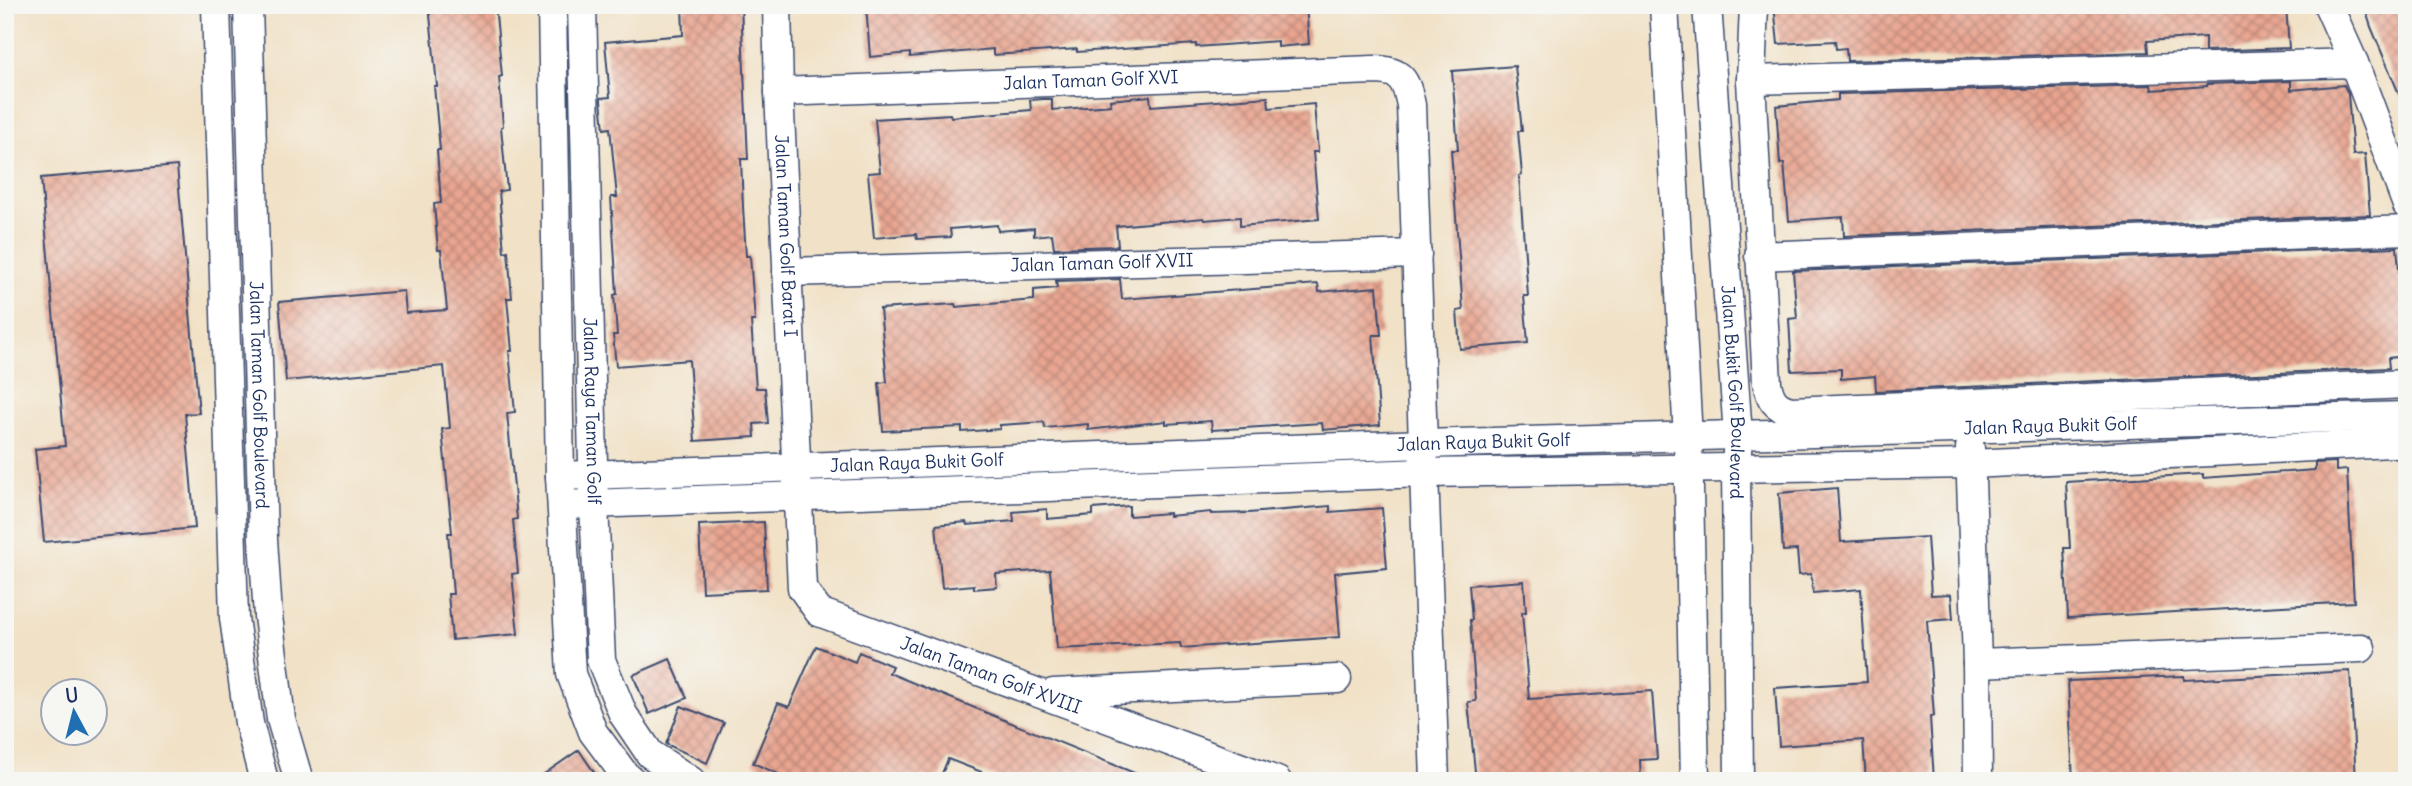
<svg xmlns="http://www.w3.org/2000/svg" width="2412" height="786" font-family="Delius,sans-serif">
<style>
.building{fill:url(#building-cross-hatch)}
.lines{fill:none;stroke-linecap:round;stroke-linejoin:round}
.minor-casing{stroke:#3b4a6e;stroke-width:31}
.minor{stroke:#fff;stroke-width:28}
.labels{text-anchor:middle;stroke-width:6;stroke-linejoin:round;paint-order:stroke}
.street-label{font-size:18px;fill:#1b2f5e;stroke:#f6f6f2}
</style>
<defs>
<pattern id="building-cross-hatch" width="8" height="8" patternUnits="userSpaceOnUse" patternTransform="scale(1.75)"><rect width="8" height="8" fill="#e9a590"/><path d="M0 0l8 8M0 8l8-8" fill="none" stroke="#bc8779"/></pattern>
</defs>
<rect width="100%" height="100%" fill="#f6f6f2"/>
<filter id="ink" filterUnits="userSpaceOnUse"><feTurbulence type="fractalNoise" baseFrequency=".0143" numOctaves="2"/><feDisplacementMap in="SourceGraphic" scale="14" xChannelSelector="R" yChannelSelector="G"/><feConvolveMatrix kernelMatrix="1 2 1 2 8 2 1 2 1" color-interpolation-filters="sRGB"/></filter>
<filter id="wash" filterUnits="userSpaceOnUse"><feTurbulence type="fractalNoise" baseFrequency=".00686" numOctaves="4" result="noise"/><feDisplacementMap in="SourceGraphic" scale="28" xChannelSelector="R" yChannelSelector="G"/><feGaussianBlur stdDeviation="1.57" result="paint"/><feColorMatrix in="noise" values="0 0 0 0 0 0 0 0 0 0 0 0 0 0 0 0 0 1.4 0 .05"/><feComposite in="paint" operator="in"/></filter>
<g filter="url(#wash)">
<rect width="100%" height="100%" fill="#f1e1c6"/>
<g id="blocks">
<g class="building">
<path d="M 429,5 L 495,5 L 502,76 L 499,77 L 503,126 L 501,127 L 507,190 L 499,191 L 504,252 L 508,251 L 512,298 L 507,298 L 512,351 L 509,351 L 515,412 L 507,413 L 517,519 L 513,520 L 518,573 L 512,574 L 518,634 L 452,640 L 448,594 L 453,594 L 448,533 L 452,533 L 442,429 L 450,428 L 444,366 L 286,381 L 279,302 L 404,291 L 406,313 L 447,310 L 441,250 L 438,250 L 434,204 L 441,203 L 437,150 L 440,150 L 434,86 L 437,86 Z"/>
<path d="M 682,5 L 741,5 L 748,159 L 741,159 L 743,207 L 746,256 L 750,256 L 755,321 L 751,321 L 756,388 L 765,388 L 768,423 L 754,424 L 755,437 L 695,441 L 689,360 L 616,366 L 613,335 L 617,335 L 614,295 L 617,294 L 611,197 L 617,197 L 610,128 L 604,129 L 601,101 L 601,98 L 610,97 L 605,42 L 683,35 Z"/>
<path d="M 866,5 L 903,5 L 904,9 L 947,5 L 1306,5 L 1309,44 L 1278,47 L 1278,41 L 1196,47 L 1196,44 L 1077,52 L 1077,49 L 993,55 L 993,49 L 910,57 L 910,53 L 870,57 Z"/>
<path d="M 1774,5 L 2286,5 L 2289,48 L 2205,51 L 2205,37 L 2147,41 L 2148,52 L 1847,61 L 1846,48 L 1836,49 L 1835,41 L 1778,44 Z"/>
<path d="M 2364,5 L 2407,5 L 2407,113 L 2371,27 Z"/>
<path d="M 1515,66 L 1522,131 L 1518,131 L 1522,175 L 1519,176 L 1528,296 L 1524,296 L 1528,343 L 1460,349 L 1457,311 L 1463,310 L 1451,150 L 1458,150 L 1452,71 Z"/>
<path d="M 2291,81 L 2291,90 L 2344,85 L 2348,94 L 2353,155 L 2365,154 L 2370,215 L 1844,236 L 1843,217 L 1789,221 L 1784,163 L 1780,164 L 1776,106 L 1838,100 L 1838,94 L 2151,85 L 2152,90 L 2207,86 L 2207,84 Z"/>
<path d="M 1150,96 L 1151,106 L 1268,97 L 1269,108 L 1314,104 L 1318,152 L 1313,152 L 1319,219 L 1240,226 L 1240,217 L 1205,220 L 1204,218 L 1116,226 L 1118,246 L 1054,248 L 1052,234 L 1034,236 L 1034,228 L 998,231 L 997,225 L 950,229 L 951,237 L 917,239 L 916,234 L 874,238 L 868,173 L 880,172 L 875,119 L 950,114 L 951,117 L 1031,110 L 1030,100 L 1044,99 L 1052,99 L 1052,110 L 1111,105 L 1110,100 Z"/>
<path d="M 177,166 L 199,413 L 185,414 L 195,528 L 44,542 L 35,449 L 65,446 L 41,178 Z"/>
<path d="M 2397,247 L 2400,279 L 2407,279 L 2407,356 L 2388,358 L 2389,368 L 1876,391 L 1875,376 L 1841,379 L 1841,369 L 1792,371 L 1789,319 L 1797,318 L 1793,271 Z"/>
<path d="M 1120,279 L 1122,299 L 1318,284 L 1319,292 L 1377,287 L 1381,335 L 1373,335 L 1380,425 L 1323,430 L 1322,423 L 1212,430 L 1211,421 L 1166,424 L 1166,421 L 1088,430 L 1088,424 L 1045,428 L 1044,422 L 1000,425 L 1000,429 L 962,432 L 962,427 L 883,431 L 879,383 L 887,382 L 880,309 L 955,304 L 956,307 L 1034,300 L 1034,290 L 1057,288 L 1056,281 Z"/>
<path d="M 2336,462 L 2336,471 L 2347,470 L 2354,602 L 2068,618 L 2064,548 L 2070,548 L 2066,482 L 2203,474 L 2203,478 L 2315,470 L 2315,463 Z"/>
<path d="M 1837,488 L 1841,542 L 1927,537 L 1931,595 L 1951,594 L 1953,619 L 1927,621 L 1934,716 L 1930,717 L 1934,781 L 1866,781 L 1863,740 L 1779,746 L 1775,688 L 1867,682 L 1861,589 L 1813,593 L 1811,574 L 1799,575 L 1797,550 L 1783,551 L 1779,493 Z"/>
<path d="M 1129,506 L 1129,516 L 1169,513 L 1169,516 L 1211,512 L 1211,514 L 1249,513 L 1330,506 L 1330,512 L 1382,508 L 1387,568 L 1335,573 L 1340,637 L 1181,648 L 1180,643 L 1057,649 L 1050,570 L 996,574 L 997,587 L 974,589 L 974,585 L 942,588 L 936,525 L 966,522 L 967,525 L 1014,521 L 1013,512 L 1047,509 L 1047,519 L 1093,515 L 1093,509 Z"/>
<path d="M 764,522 L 767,589 L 702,592 L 699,525 Z"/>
<path d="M 1524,581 L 1526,612 L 1522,612 L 1529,699 L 1652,691 L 1657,759 L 1640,760 L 1641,781 L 1476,781 L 1468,702 L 1476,701 L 1470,620 L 1472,620 L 1469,585 Z"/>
<path d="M 816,646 L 855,662 L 859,652 L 892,666 L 889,673 L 1154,781 L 1005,781 L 948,759 L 939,781 L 794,781 L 753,763 L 778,703 L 789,707 Z"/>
<path d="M 670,659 L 687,698 L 649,714 L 633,675 Z"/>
<path d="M 2350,671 L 2356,781 L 2073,781 L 2068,681 L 2184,676 L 2184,680 Z"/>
<path d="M 681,706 L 724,723 L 707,763 L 666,744 Z"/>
<path d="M 579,750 L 600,781 L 534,781 Z"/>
</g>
</g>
</g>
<g filter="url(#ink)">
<use href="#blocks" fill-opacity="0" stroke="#3b4a6e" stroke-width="2"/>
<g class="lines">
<g class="minor-casing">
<g id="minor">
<path d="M 216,5 L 234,618 L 249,723 L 264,781"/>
<path id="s1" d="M 248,5 L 263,539 L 268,616 L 281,719 L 299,781"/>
<path d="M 552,5 L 560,476 L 571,674 L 593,732 L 625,775 L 632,781"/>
<path id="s2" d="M 582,5 L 594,504 L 601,660 L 623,714 L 650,754 L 691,781"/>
<path id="s3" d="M 777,5 L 779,92 L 802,588 L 819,612 L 1277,781"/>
<path d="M 1664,5 L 1688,438 L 1695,781"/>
<path id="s4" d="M 1707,5 L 1738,435 L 1736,468 L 1739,781"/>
<path d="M 1754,5 L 1751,80 L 1767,383 C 1770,399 1775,407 1791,411 L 2407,384"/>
<path d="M 2328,5 L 2354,63 L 2407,205"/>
<path d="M 1751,80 L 2354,63"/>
<path id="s5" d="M 779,92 L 1374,70 C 1401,70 1406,80 1411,105 L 1435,781"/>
<path d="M 1759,256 L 2407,230"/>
<path id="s6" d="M 787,272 L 1417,254"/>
<path d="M 1970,448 L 1977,663 L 1978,781"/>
<path id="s7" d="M 560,476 L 1423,444 L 2407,416"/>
<path d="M 562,505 L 1425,473 L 1971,464 L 2392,443 L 2407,446"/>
<path d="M 1977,663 L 2361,648"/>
<path d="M 1053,693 L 1337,679"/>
</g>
</g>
<use href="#minor" class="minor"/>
</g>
</g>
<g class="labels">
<g class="street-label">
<text dy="6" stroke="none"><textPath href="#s5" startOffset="312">Jalan Taman Golf XVI</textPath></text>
<text dy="6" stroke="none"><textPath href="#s3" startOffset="231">Jalan Taman Golf Barat I</textPath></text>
<text dy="6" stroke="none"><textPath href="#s6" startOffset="315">Jalan Taman Golf XVII</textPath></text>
<text dy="6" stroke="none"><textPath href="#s4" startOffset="388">Jalan Bukit Golf Boulevard</textPath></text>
<text dy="6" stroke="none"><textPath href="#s1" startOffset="390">Jalan Taman Golf Boulevard</textPath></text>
<text dy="6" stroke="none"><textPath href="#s2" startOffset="406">Jalan Raya Taman Golf</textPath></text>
<text dy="6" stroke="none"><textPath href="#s7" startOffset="1491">Jalan Raya Bukit Golf</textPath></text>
<text dy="6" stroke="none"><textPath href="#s7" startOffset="924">Jalan Raya Bukit Golf</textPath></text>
<text dy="6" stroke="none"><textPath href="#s7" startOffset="357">Jalan Raya Bukit Golf</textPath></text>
<text dy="6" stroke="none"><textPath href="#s3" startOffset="796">Jalan Taman Golf XVIII</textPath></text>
</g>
</g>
<rect width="2412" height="786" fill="none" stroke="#f6f6f2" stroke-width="28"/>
<g transform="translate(74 712) rotate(353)"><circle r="33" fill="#f6f6f2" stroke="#9ea6b7" stroke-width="2"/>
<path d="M0-5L12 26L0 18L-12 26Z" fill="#1f6fb2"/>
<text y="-10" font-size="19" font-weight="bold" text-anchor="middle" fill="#1b2f5e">U</text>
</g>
</svg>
